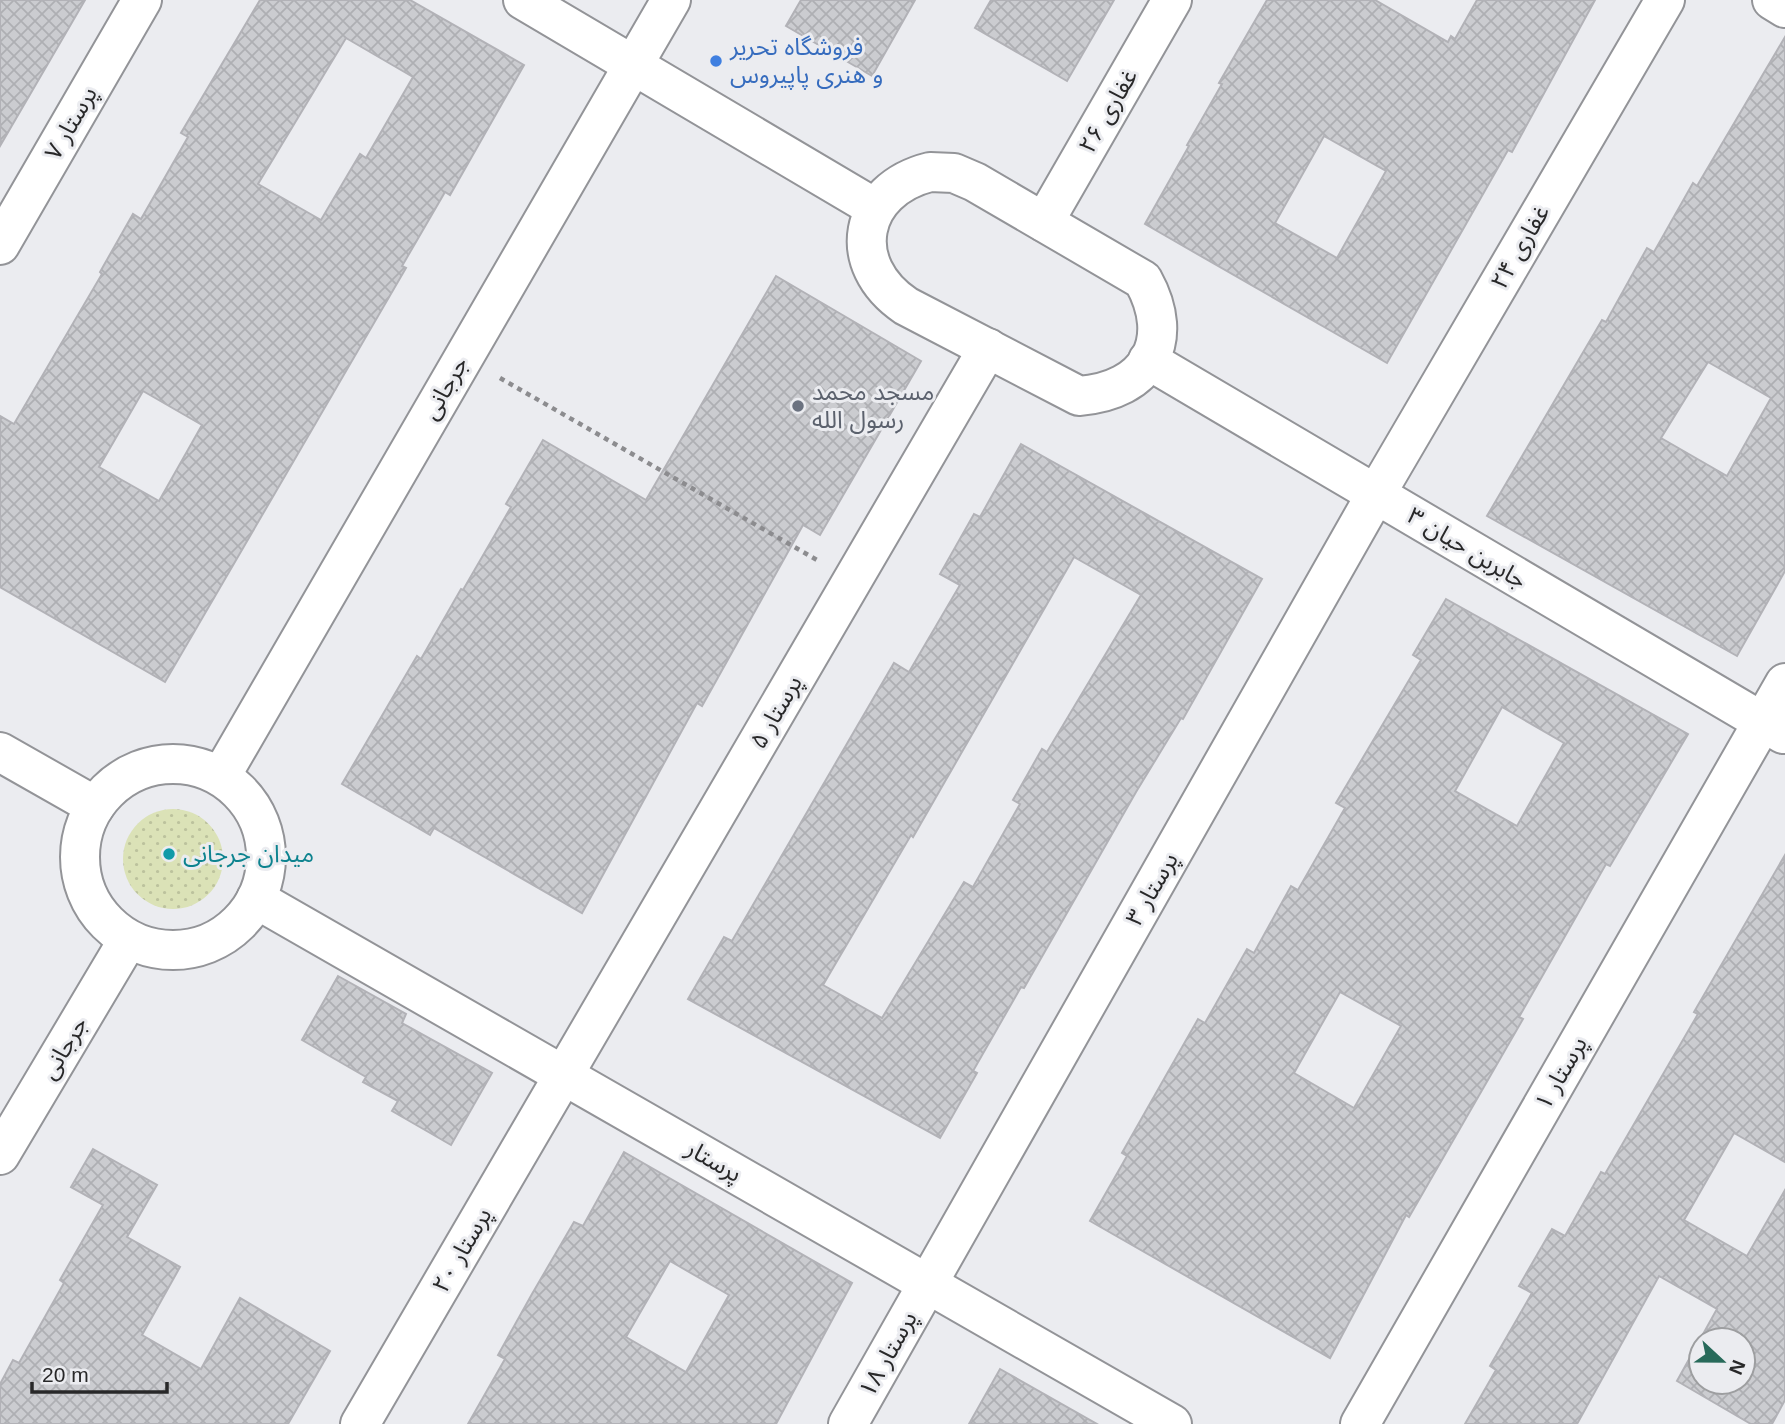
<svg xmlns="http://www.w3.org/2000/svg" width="1785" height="1424" font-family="Arial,'Noto Sans Arabic',sans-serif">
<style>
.green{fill:url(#green-dots)}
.building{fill:url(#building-cross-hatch);stroke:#b2b2b7;stroke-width:2;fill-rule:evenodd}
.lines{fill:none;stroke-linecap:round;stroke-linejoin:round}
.street-casing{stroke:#939498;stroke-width:42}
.secondary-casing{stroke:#939498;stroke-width:42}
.path{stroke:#8c8c8f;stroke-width:4.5;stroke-dasharray:5 5;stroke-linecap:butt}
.street{stroke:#fff;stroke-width:38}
.secondary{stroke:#fff;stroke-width:38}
.shop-dot{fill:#3f7fe0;stroke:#ebecf0;stroke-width:2.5}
.worship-dot{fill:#6b7280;stroke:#ebecf0;stroke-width:2.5}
.culture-dot{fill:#0f9aa8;stroke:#ebecf0;stroke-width:2.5}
.labels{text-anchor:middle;stroke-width:6;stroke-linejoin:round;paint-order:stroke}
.shop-label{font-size:24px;fill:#366cbe;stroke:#ebecf0;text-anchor:start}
.street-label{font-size:24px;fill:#282829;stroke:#ebecf0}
.worship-label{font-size:24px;fill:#5b616d;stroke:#ebecf0;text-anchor:start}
.culture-label{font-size:24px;fill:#0d838f;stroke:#ebecf0;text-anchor:start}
</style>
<defs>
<pattern id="green-dots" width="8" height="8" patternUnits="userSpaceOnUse" patternTransform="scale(1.75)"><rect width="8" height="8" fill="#dbe2b7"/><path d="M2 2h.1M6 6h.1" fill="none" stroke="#bcc29d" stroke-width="1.8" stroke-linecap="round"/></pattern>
<pattern id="building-cross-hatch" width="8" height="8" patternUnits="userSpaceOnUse" patternTransform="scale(1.75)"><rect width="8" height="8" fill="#cbccd0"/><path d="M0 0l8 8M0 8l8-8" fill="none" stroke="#aeafb3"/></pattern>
</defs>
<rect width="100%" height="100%" fill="#ebecf0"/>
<circle class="green" cx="173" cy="859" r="50"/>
<g class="building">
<path d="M 0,0 L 85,0 L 0,146 Z"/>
<path d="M 260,0 L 410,0 L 524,65 L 450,195 L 445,192 L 402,266 L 406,268 L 165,682 L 0,587 L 0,416 L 14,424 L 102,274 L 100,272 L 133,214 L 141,219 L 188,137 L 181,133 ZM 346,38 L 413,77 L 366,158 L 360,154 L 321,220 L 258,184 ZM 143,391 L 202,425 L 159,501 L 99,467 Z"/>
<path d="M 801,0 L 915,0 L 872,76 L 786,26 Z"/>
<path d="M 991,0 L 1114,0 L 1067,81 L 975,28 Z"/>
<path d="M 1267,0 L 1375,0 L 1448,42 L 1451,36 L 1455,39 L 1477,0 L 1595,0 L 1512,152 L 1508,150 L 1387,363 L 1145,224 L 1189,146 L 1187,145 L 1222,84 L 1219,83 ZM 1324,136 L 1386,171 L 1337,258 L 1275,223 Z"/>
<path d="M 1785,37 L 1785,571 L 1737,656 L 1487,516 L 1602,320 L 1606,322 L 1647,248 L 1654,252 L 1693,183 L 1697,186 ZM 1708,362 L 1771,398 L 1727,476 L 1661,438 Z"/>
<path d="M 776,276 L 921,361 L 820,535 L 803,525 L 702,706 L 697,703 L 582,913 L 434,828 L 430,835 L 342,784 L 417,656 L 421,659 L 461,589 L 463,590 L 511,507 L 506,504 L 543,440 L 646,500 Z"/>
<path d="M 1021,444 L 1262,579 L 1183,719 L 1181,718 L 1136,792 L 1024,988 L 1021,987 L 973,1071 L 977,1073 L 940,1138 L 688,999 L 724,937 L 732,941 L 894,663 L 909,672 L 960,585 L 940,574 L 974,514 L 980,517 ZM 1074,557 L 1141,595 L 1047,752 L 1042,749 L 1013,800 L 1020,804 L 973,887 L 964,882 L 882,1018 L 823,985 L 911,835 L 913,837 Z"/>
<path d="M 1446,599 L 1688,734 L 1610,866 L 1606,864 L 1519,1017 L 1523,1019 L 1409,1217 L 1406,1215 L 1330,1358 L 1090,1221 L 1127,1156 L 1122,1153 L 1198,1019 L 1205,1023 L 1247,949 L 1254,953 L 1291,886 L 1298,890 L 1345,808 L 1336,803 L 1421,660 L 1413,655 ZM 1502,707 L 1564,743 L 1517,826 L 1455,791 ZM 1340,992 L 1401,1026 L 1354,1108 L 1294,1073 Z"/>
<path d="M 1785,855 L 1785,1162 L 1734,1133 L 1684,1220 L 1747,1256 L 1785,1190 L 1785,1400 L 1772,1424 L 1751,1424 L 1677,1381 L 1717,1309 L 1659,1276 L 1577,1424 L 1465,1424 L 1496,1370 L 1490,1366 L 1532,1293 L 1519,1286 L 1552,1229 L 1565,1236 L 1601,1172 L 1605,1174 L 1698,1014 L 1694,1012 ZM 1701,1340 L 1743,1340 L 1743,1382 L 1701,1382 Z"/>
<path d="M 338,976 L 406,1014 L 402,1023 L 492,1073 L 451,1145 L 392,1111 L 398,1101 L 363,1082 L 366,1077 L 302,1040 Z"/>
<path d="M 93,1149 L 157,1185 L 127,1237 L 180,1267 L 142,1335 L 201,1369 L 240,1298 L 330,1351 L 288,1424 L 0,1424 L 0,1384 L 13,1360 L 19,1363 L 64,1283 L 60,1280 L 103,1205 L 71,1187 Z"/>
<path d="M 624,1152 L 852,1283 L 776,1424 L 468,1424 L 505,1359 L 498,1355 L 532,1294 L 574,1222 L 583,1226 ZM 670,1261 L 729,1295 L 686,1372 L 626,1337 Z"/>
<path d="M 1000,1369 L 1097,1424 L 969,1424 Z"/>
</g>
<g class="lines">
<g class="street-casing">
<g id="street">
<path d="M 523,0 L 875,208"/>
<path d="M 1772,0 L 1785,8"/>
<path d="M 930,172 L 954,173 L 975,182 L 1143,280 C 1177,341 1148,391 1079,396 L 906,306 C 844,264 858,190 930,172 Z"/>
<path d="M 1044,222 L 1172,0"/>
<path d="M 0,245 L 142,0"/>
<path d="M 1148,360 L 1783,734"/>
<path d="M 360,1424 L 988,348"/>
<path d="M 848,1424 L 1376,494 L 1665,0"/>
<path d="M 1360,1424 L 1785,683"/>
</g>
</g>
<g class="secondary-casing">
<g id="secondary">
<path d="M 0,752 L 95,806"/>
<circle cx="173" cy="857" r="93"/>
<path d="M 221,776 L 671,0"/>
<path d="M 256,899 L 1172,1424"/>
<path d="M 0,1155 L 128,940"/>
</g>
</g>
<path class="path" d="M 500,378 L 817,560"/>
<use href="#street" class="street"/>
<use href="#secondary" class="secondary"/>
</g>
<circle class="shop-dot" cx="716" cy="61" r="7"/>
<circle class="worship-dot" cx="798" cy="406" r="7"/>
<circle class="culture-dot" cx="169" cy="854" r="7"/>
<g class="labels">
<g class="shop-label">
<text x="730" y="55">فروشگاه تحریر<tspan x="730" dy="28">و هنری پاپیروس</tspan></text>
</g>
<g class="street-label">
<text transform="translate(1108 111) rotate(-60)" y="8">غفاری ۲۶</text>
<text transform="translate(71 123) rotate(-60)" y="8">پرستار ۷</text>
<text transform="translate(1520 247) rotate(-60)" y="8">غفاری ۲۴</text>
<text transform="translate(445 388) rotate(-60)" y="8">جرجانی</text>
<text transform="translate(1467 548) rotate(31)" y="8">جابربن حیان ۳</text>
<text transform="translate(776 712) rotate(-60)" y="8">پرستار ۵</text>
<text transform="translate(1152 889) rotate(-60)" y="8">پرستار ۳</text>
<text transform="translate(64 1048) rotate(-59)" y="8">جرجانی</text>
<text transform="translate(1561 1073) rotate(-60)" y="8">پرستار ۱</text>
<text transform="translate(714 1161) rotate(30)" y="8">پرستار</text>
<text transform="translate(462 1250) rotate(-60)" y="8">پرستار ۲۰</text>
<text transform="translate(888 1354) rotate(-61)" y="8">پرستار ۱۸</text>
</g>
<g class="worship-label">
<text x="812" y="400">مسجد محمد<tspan x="812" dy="28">رسول الله</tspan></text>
</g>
<g class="culture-label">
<text x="183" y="862">میدان جرجانی</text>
</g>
</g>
<g transform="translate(1722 1361) rotate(112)"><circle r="33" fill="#ebecf0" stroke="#9d9ea0" stroke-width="2"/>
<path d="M0-5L12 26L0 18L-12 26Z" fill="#286a5a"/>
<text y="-10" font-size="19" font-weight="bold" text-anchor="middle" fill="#282829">N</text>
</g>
<path d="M32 1382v10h135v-10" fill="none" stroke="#282829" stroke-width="3.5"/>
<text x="42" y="1382" font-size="21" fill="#282829" stroke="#ebecf0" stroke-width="5" paint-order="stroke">20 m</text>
</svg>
